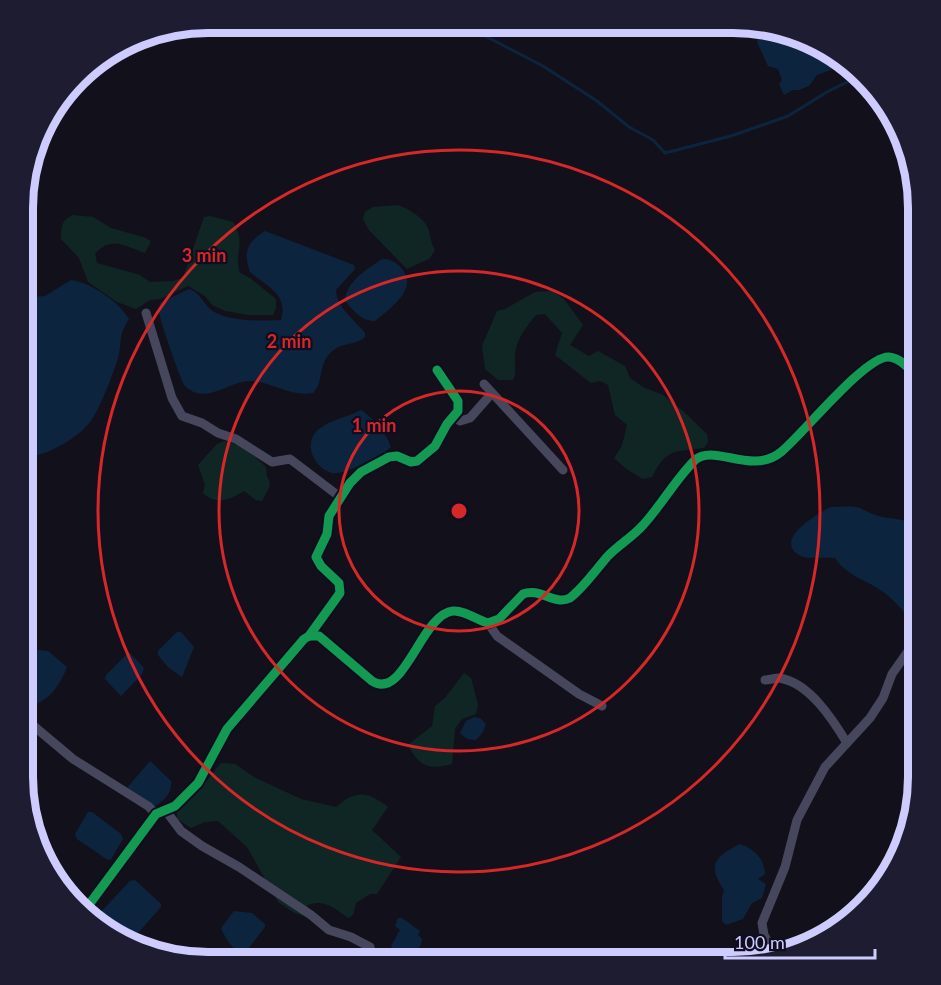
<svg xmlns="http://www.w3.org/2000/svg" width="941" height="985" font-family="Lato,sans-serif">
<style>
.green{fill:#102625}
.water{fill:#0d243f}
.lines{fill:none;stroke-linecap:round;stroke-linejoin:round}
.stream{stroke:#0d243f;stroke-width:3}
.street{stroke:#46475c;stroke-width:9}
.cycleway-casing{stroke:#0f0d1f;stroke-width:13}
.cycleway{stroke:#139951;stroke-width:9}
.ring{fill:none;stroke:#d62828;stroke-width:3}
.rim{fill:none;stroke:#ceccfe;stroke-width:8}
.centre{fill:#d62828;stroke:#0f0d1f;stroke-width:3}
.ring-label{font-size:18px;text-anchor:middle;font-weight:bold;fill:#d62828;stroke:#0f0d1f;stroke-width:4.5;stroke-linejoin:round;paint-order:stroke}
</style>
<rect width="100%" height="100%" fill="#12111b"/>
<g class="green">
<path d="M 398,205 C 407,208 423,218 427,226 C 431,234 429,240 435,250 L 429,259 L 407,269 L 368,229 L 363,218 L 365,212 L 373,207 Z"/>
<path d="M 73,215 L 93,217 L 111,228 L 143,237 L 151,241 L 145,253 C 125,246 111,235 95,254 L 97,263 L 140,275 L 150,282 L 173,281 L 183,278 L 204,217 L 210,216 L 233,222 C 247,245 233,251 240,273 L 250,278 L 276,299 L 276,308 L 273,315 L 248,315 L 225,311 L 212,305 L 205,296 L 188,286 L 160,299 L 150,300 L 136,309 L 117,302 L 88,282 L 79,258 L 61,239 C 61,228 61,220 73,215 Z"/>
<path d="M 553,291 L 564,299 L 583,325 L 570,345 L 589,356 L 598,351 L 625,366 L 630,378 L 643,387 L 663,395 L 683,411 L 707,434 L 708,442 L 704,448 C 673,452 667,448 652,477 L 643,479 L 625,468 L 614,458 L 622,446 L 627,425 L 615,415 L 608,385 L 600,381 L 591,383 L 555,355 L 562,333 L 545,314 L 536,315 C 526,327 515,341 515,357 C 514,366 517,371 513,380 L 498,380 L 485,369 L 482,346 L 497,311 L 505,309 L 535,292 Z"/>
<path d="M 224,441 C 242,444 253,455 266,467 L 267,477 L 270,482 L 269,488 L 262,501 L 256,500 L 244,491 C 231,499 216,506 203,493 L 205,485 L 198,465 L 217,444 Z"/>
<path d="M 464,673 L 471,678 L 478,705 L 476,714 L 462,719 L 455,729 L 452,764 C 428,770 420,767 408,745 L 432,726 L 435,706 L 445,698 Z"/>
<path d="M 221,763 L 235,764 L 254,777 L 301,799 L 336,807 C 356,790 367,791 388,807 L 372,830 L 401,857 L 377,894 L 370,894 L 356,903 L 353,915 L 348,918 C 334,908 325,899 308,905 L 303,916 L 293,912 L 278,902 L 247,847 L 218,821 L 205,822 L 191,828 L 177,819 L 177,808 L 200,789 Z"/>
<path d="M 47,860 L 53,861 L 76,898 L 76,901 L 54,880 Z"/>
</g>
<g class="water">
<path d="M 763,28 L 767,28 L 821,46 L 817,49 L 834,55 L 831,70 L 817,75 L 809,86 L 799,90 L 793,90 L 784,95 L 779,84 L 782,80 L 778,69 L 768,66 L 757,42 L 759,32 Z"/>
<path d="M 265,231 L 354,265 L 355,269 L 336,290 C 336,307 355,320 365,333 L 365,337 C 355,347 339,340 327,357 C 319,368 323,383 313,393 C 290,397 273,382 251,381 C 234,381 218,394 202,394 C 196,394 189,390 185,386 C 181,381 160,321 159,312 C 158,307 159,308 160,303 L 189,289 C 200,292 202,302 210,309 C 225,322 262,321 281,320 C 289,294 266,286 250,272 C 243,252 247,242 265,231 Z"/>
<path d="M 382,259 C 391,259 396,262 402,269 C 419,289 389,309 375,321 C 361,321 354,311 345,301 C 346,282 367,269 382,259 Z"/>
<path d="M 71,280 C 92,283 118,301 129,319 C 117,338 123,340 118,358 C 113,374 101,406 92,419 C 81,436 53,452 34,456 L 25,447 L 25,290 L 34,297 L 45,296 Z"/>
<path d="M 361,410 C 375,420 385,431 391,447 C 383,455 343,476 332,473 C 314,468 302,443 319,429 C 330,420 348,417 361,410 Z"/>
<path d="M 831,507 C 839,507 848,506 855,507 C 863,508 870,514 878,516 C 896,521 917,515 916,541 L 918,544 L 918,616 L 913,620 L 909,619 C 902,609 893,599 882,591 C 866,580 846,575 835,558 C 824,556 811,560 801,556 C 771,541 817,514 831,507 Z"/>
<path d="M 177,632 L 181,632 L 194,647 L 182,677 L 168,667 L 158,655 L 158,651 Z"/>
<path d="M 38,650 L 48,651 L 67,667 C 61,683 50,700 33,705 L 23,696 L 23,667 Z"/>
<path d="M 129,652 L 144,668 L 142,674 L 121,696 L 105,679 L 106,675 Z"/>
<path d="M 474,717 L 480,718 L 486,724 L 483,732 L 476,740 L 467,739 L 460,733 L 466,721 Z"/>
<path d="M 150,761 L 171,781 C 172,793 165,800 155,806 L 127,788 Z"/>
<path d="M 88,812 L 92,812 L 121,834 L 123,839 L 111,859 L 108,860 L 77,839 L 75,834 Z"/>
<path d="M 740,844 C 754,849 764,858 765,874 L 758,879 L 766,884 L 762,898 L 752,903 L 743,919 L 726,925 L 722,921 L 722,897 L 724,890 C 707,865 714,857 740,844 Z"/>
<path d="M 135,880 L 161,904 L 161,907 L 130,942 L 116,938 L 99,922 L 98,915 L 130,881 Z"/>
<path d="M 234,911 L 252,913 L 265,924 L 265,927 L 245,953 C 232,951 226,939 221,928 Z"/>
<path d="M 398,918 L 402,918 L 420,931 L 418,935 L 422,939 L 421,945 L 409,958 C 402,958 394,952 391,946 L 400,930 L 395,926 Z"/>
</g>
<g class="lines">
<path class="stream" d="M 460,23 L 543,66 L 597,101 L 629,127 L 653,140 L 665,153 L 731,136 L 788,116 L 827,92 L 857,77"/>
<g class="street">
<path d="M 77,80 L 94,64"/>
<path d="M 146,313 L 172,398 L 182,416 L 202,423 L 218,433 L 236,439 L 272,462 L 290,459 L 340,497"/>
<path d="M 484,384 L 563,470"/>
<path d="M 454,417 L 460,421 L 470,418 L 492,393"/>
<path d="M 488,623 L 497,636 L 579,694 L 602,706"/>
<path d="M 309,636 L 340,593 L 339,583 L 321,566 L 316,557 L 327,534 L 329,516 L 350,483 L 361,472 L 389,457 L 397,456 L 411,462 L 417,461 L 435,446 L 447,424 L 458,411 L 458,401 L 437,370"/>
<path d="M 765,680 C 769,680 775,678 779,678 C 809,682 833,720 847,743"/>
<path d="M 23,717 L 73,759 L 148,806 L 156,814"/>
<path d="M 166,811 L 181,831 L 202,846 L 239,867 L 311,915 L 329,930 L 351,937 L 370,947 L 359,962"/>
<path d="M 85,910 L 156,814 L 175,806 L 198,783 L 227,729 L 304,639 L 309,636 L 319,636 L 372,681 C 404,702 421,614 453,611 C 464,610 477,620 488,623 L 499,619 L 523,594 C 540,587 554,606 570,598 C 584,587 595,571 607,557 C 618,545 633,537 644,524 C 662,504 676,479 695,460 C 714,443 752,476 781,452 C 803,434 866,355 889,357 C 901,358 910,370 918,378"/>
<path d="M 774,952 L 764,935 L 762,923 L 785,867 L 797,820 L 825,767 L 870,718 L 883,698 L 892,674 L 918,637"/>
</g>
<g class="cycleway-casing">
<g id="cycleway">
<path d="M 309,636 L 340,593 L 339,583 L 321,566 L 316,557 L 327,534 L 329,516 L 350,483 L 361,472 L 389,457 L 397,456 L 411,462 L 417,461 L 435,446 L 447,424 L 458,411 L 458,401 L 437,370"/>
<path d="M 85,910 L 156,814 L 175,806 L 198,783 L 227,729 L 304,639 L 309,636 L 319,636 L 372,681 C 404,702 421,614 453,611 C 464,610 477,620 488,623 L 499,619 L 523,594 C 540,587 554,606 570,598 C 584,587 595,571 607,557 C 618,545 633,537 644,524 C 662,504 676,479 695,460 C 714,443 752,476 781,452 C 803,434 866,355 889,357 C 901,358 910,370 918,378"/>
</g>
</g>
<use href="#cycleway" class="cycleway"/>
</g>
<g class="ring">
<circle cx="459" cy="511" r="120"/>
<circle cx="459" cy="511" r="240"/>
<circle cx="459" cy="511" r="361"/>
</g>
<path d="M0 0H941V985H0ZM208 33H733A175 175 0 0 1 908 208V777A175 175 0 0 1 733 952H208A175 175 0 0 1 33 777V208A175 175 0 0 1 208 33Z" fill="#1e1c31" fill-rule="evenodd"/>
<path class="rim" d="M208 33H733A175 175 0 0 1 908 208V777A175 175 0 0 1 733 952H208A175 175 0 0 1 33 777V208A175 175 0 0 1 208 33Z"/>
<circle cx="459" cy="511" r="9" class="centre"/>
<g class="ring-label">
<text x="204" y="262">3 min</text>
<text x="289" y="348">2 min</text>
<text x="374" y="432">1 min</text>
</g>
<path d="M725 949v9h150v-9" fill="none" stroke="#ceccfe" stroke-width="3"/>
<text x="734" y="949" font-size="18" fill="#ceccfe" stroke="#0f0d1f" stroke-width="4.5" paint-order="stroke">100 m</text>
</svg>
